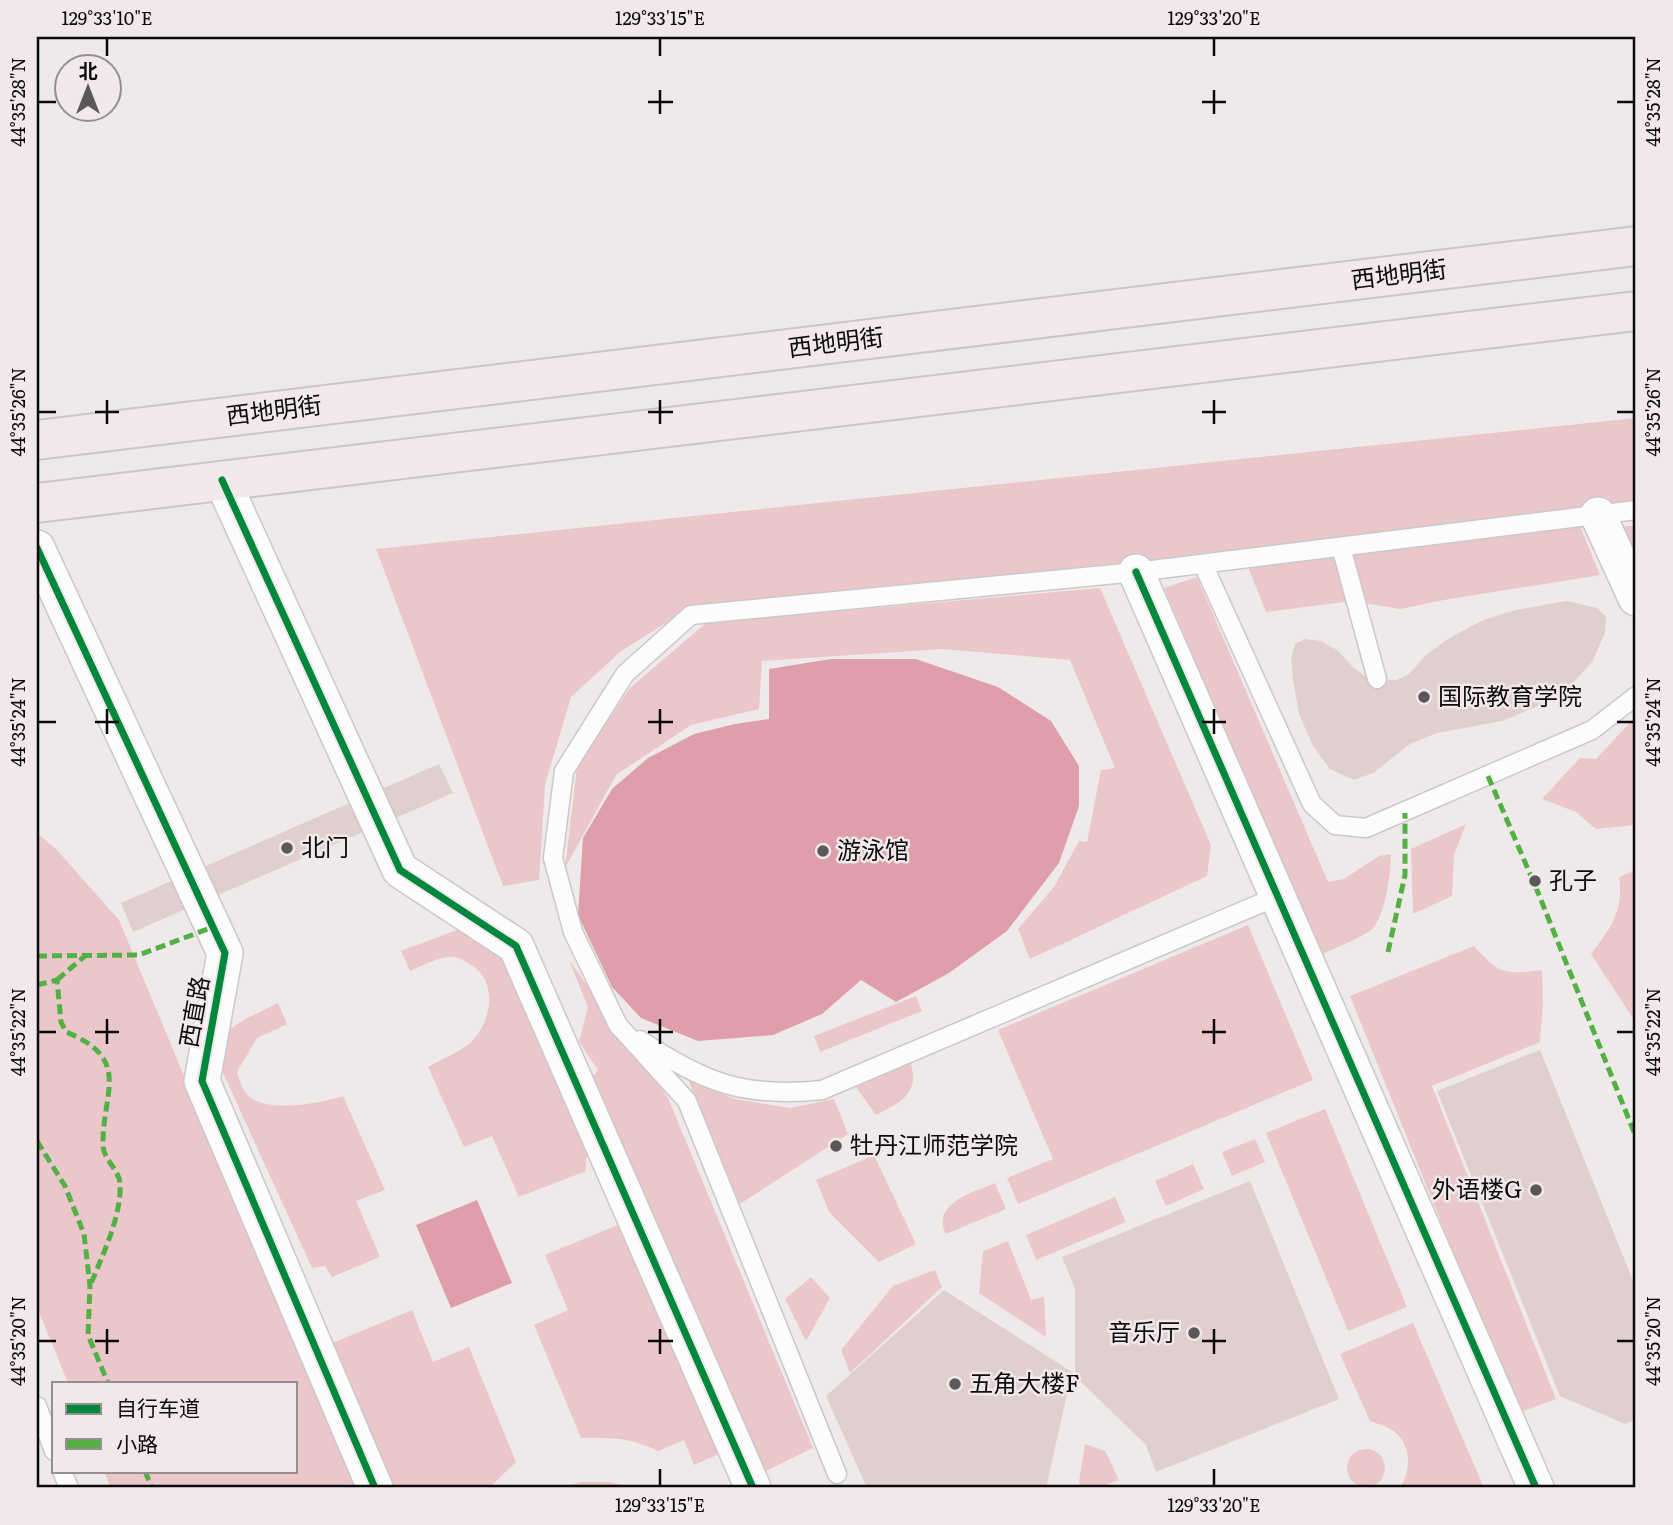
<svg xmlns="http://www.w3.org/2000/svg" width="1673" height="1525" font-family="Literata,'Noto Sans SC',serif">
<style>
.green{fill:#ebc7cc}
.water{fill:#df9faa}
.building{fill:#e1ced1}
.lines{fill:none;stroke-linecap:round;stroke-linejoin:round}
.lane-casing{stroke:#cbc8c8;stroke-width:21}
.street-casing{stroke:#cbc8c8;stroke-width:38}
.highway-casing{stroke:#c8c7c7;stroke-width:42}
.lane{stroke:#fcfcfc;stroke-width:18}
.street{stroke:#fcfcfc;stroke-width:35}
.highway{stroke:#f3e9eb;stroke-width:38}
.quiet{stroke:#54b044;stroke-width:5;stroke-dasharray:10 5;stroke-linecap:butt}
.cycleway-casing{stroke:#f0e8e9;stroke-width:11}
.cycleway{stroke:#00873e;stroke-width:7}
.ticks{fill:none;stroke:#0d0a0b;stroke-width:2.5}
.poi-dot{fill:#5c5859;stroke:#f0e8e9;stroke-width:2.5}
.labels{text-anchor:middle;stroke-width:5;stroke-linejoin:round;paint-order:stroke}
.street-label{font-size:24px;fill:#0d0a0b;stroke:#f0e8e9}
.poi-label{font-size:24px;fill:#0d0a0b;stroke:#f0e8e9;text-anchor:start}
.neatline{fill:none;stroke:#0d0a0b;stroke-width:2.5}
.ticks-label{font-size:18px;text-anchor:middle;fill:#0d0a0b}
</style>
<rect width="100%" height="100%" fill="#eeeaea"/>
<g class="green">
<path d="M 1636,418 L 1636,502 L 1156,559 L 698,608 L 664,624 L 620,652 L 571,697 L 545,785 L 539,880 L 503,886 L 376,549 Z"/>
<path d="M 1636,525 L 1636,561 L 1620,527 Z"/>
<path d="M 1580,526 L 1600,575 L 1444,600 L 1400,609 L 1352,601 L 1266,612 L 1248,567 Z"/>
<path d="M 1197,577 L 1328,882 L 1344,879 L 1379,856 L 1391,854 C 1391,873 1385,916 1372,929 C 1364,937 1332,949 1321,955 L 1164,588 Z"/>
<path d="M 1100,588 L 1211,845 L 1207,876 L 1030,959 L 1018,929 L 1054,887 L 1079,841 L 1087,842 L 1101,770 L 1115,768 L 1070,660 L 943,649 L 762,661 L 759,709 L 691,725 L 616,775 L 565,868 L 577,767 L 630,688 L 706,623 Z"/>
<path d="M 1636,716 L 1636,825 L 1596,829 L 1576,812 L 1542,799 L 1580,758 L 1596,759 Z"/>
<path d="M 1466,824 L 1454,855 L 1452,896 L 1413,914 L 1411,849 Z"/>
<path d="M 37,833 L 56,849 L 119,920 L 356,1488 L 111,1488 L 104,1471 L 296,1471 L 296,1383 L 68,1383 L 37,1307 Z"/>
<path d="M 1636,870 L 1636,1023 L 1591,954 C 1611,928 1624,911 1619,877 Z"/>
<path d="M 1248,925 L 1313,1080 L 1018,1204 L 1007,1178 L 1053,1159 L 998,1030 Z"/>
<path d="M 457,930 L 469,930 L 506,950 L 590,1150 L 586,1159 L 586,1171 L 519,1197 L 492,1136 L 464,1147 L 428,1067 C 440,1060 467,1049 474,1039 C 494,1016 497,976 466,962 C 462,960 459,958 456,957 C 441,955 422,966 410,971 L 401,951 Z"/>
<path d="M 1474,946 C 1499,974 1505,975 1542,970 L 1543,1004 L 1540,1042 L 1432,1086 L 1556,1399 L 1518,1413 L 1350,996 Z"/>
<path d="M 569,960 L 668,1098 L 813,1448 L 754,1477 L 587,1085 L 598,1070 L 579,1042 L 588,1007 Z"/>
<path d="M 916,996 L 922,1011 L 820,1052 L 814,1036 Z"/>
<path d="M 278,1003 L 287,1024 L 257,1038 L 237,1072 C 240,1080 242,1091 250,1097 C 269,1113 321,1103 343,1096 L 385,1190 L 356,1201 L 380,1257 L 332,1277 L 325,1266 L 312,1268 L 219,1064 L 227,1031 L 245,1019 Z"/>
<path d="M 909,1059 C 922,1092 902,1102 876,1115 L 853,1083 Z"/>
<path d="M 686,1075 L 715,1091 L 735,1099 L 790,1108 L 834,1099 L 848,1134 L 740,1204 Z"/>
<path d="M 1325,1109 L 1407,1307 L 1348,1331 L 1266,1133 Z"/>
<path d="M 1255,1139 L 1265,1162 L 1232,1176 L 1222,1152 Z"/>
<path d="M 874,1155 L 916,1244 L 879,1262 L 829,1212 L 816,1180 Z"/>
<path d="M 1193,1164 L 1204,1189 L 1166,1206 L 1155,1181 Z"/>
<path d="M 995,1183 L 1006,1209 L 946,1234 C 931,1203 974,1192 995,1183 Z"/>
<path d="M 1115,1197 L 1126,1222 L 1036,1260 L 1026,1235 Z"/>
<path d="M 625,1222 L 721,1453 L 694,1465 L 684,1440 L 658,1451 C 633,1438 608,1437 581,1438 L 534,1325 L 568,1310 L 545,1255 Z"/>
<path d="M 1008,1241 L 1031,1300 L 1044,1297 L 1046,1337 L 979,1293 L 983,1251 Z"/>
<path d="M 935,1270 L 942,1287 L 850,1373 L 841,1350 L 893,1286 Z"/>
<path d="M 811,1277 L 830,1298 L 806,1341 L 785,1299 Z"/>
<path d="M 412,1310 L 433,1362 L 469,1347 L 516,1462 L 489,1488 L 390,1488 L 330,1344 Z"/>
<path d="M 1413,1323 L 1484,1488 L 1400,1488 C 1411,1472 1412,1446 1395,1432 C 1388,1426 1378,1424 1370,1421 L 1340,1354 Z"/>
<path d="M 1085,1444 L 1105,1451 L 1119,1480 L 1098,1488 L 1082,1488 L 1079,1482 Z"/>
<circle cx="1366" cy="1468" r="19"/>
<path d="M 582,1482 L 610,1482 L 633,1488 L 558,1488 Z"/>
</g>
<g class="water">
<path d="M 831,659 L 916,659 L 998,687 L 1051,721 L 1079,766 L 1079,806 L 1059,863 L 1007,931 L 949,973 L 896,1002 L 861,980 L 822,1014 L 773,1035 L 698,1041 L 641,1018 L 612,987 L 578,915 L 583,838 L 612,789 L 648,758 L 694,734 L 735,724 L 769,719 L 769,669 Z"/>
<path d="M 477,1200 L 512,1283 L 451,1308 L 416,1225 Z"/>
</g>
<g class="building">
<path d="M 1566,601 L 1597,608 L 1606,617 L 1605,632 L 1593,661 L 1567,689 L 1538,706 L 1502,721 L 1437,733 L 1410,744 L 1373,773 L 1354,780 L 1330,769 L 1313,746 L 1299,714 L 1293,680 L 1291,658 L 1295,644 L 1305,639 L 1321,641 L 1337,650 L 1353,667 L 1369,679 L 1397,680 L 1409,674 L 1427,654 L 1448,639 L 1483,620 L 1516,610 Z"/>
<path d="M 439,764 L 453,793 L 133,932 L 121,903 Z"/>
<path d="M 1540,1050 L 1636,1288 L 1636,1419 L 1625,1424 L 1560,1396 L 1437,1091 Z"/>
<path d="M 1250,1181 L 1339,1399 L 1156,1472 L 1146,1445 L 1075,1376 L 1075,1289 L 1062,1257 Z"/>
<path d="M 944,1290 L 1072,1372 L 1046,1488 L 867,1488 L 826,1396 Z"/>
</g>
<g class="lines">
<g class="lane-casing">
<g id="lane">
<path d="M 1341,547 L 1377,679"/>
<path d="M 1203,564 L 1312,804 L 1335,825 L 1366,828 L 1592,730 L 1636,696"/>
<path d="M 640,1040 C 705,1083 744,1098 822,1090 L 1278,896"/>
<path d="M 37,1406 L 54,1451"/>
<path d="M 62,1471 L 69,1488"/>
<path d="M 837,1474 L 687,1101 L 618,1025 L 573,932 L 553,858 L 564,771 L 625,674 L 691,615 L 1136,572 L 1636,510"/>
</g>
</g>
<g class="street-casing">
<g id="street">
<path d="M 222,480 L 400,870 L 516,946 L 753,1488"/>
<path d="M 1598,515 L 1636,598"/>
<path d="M 37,548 L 225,953 L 202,1081 L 375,1488"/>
<path d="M 1136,572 L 1536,1488"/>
</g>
</g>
<g class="highway-casing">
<g id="highway">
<path d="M 37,440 L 1636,246"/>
<path d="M 37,503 L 1636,311"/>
</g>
</g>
<use href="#lane" class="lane"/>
<use href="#street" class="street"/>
<use href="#highway" class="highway"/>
<g class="quiet">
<path d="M 1488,776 L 1537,890 L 1636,1137"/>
<path d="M 1388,952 L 1405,875 L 1405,813"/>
<path d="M 37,956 L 139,955 L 213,927"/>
<path d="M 57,980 L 86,955"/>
<path d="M 37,985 L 57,980 L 61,1022 L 66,1032 C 133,1059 102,1093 103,1145 C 103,1159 119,1170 120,1183 C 122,1216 102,1256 90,1286"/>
<path d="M 37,1141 L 65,1186 L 84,1234 L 90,1286 L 88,1335 L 108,1383"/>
<path d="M 145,1471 L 152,1488"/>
</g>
<g class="cycleway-casing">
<g id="cycleway">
<path d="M 222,480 L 400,870 L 516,946 L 753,1488"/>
<path d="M 37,548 L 225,953 L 202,1081 L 375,1488"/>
<path d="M 1136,572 L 1536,1488"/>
</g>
</g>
<use href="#cycleway" class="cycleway"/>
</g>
<path class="ticks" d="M 107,38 L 107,56M 660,38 L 660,56M 1214,38 L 1214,56M 660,90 L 660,114M 1214,90 L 1214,114M 38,102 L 56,102M 648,102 L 673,102M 1202,102 L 1226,102M 1617,102 L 1634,102M 107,400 L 107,424M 660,400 L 660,424M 1214,400 L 1214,424M 38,412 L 56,412M 95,412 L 119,412M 648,412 L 673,412M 1202,412 L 1226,412M 1617,412 L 1634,412M 107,709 L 107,734M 660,709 L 660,734M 1214,709 L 1214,734M 38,722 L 56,722M 95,722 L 119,722M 648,722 L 673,722M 1202,722 L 1226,722M 1617,722 L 1634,722M 107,1019 L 107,1044M 660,1019 L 660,1044M 1214,1019 L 1214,1044M 38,1032 L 56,1032M 95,1032 L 119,1032M 648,1032 L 673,1032M 1202,1032 L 1226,1032M 1617,1032 L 1634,1032M 107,1329 L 107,1354M 660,1329 L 660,1354M 1214,1329 L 1214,1354M 38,1341 L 56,1341M 95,1341 L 119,1341M 648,1341 L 673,1341M 1202,1341 L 1226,1341M 1617,1341 L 1634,1341M 660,1469 L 660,1486M 1214,1469 L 1214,1486"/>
<g class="poi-dot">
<circle cx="1424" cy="697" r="7"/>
<circle cx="287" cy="848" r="7"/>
<circle cx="823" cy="851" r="7"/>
<circle cx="1535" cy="881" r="7"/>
<circle cx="836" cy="1146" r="7"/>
<circle cx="1536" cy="1190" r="7"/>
<circle cx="1194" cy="1333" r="7"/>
<circle cx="955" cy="1384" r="7"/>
</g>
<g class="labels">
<g class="street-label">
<text transform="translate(1399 275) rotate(-7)" y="8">西地明街</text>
<text transform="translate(836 343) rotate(-7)" y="8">西地明街</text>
<text transform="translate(274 411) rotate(-7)" y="8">西地明街</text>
<text transform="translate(195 1012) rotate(-80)" y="8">西直路</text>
</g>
<g class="poi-label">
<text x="1438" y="705">国际教育学院</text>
<text x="301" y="856">北门</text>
<text x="837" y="859">游泳馆</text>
<text x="1549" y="889">孔子</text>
<text x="850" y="1154">牡丹江师范学院</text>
<text x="1522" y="1198" text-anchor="end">外语楼G</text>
<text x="1180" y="1341" text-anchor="end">音乐厅</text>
<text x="969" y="1392">五角大楼F</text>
</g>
</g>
<rect width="1673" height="1525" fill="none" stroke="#f0e8e9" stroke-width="77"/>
<rect x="52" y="1382" width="245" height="91" fill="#f0e8e9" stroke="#958f90" stroke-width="2"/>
<rect x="66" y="1404" width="35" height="10" fill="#00873e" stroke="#958f90" stroke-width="2"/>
<text x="116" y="1416" font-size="21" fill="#0d0a0b">自行车道</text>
<rect x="66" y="1439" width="35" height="10" fill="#54b044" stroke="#958f90" stroke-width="2"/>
<text x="116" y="1452" font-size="21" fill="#0d0a0b">小路</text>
<g transform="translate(88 88)"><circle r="33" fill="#f0e8e9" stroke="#958f90" stroke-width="2"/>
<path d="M0-5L12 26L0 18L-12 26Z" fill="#5c5859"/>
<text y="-10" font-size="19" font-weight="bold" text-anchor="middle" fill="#0d0a0b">北</text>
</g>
<rect x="38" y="38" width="1596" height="1448" class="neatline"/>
<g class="ticks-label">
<text x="107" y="25">129°33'10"E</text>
<text x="660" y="25">129°33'15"E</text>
<text x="1214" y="25">129°33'20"E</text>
<text transform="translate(19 102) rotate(-90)" y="6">44°35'28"N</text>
<text transform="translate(1654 102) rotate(-90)" y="6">44°35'28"N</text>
<text transform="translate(19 412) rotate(-90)" y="6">44°35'26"N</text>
<text transform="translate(1654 412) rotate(-90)" y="6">44°35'26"N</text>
<text transform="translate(19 722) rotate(-90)" y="6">44°35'24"N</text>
<text transform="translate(1654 722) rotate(-90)" y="6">44°35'24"N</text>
<text transform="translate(19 1032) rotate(-90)" y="6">44°35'22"N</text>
<text transform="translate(1654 1032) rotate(-90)" y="6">44°35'22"N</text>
<text transform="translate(19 1341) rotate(-90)" y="6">44°35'20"N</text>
<text transform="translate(1654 1341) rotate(-90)" y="6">44°35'20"N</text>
<text x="660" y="1512">129°33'15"E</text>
<text x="1214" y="1512">129°33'20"E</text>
</g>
</svg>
